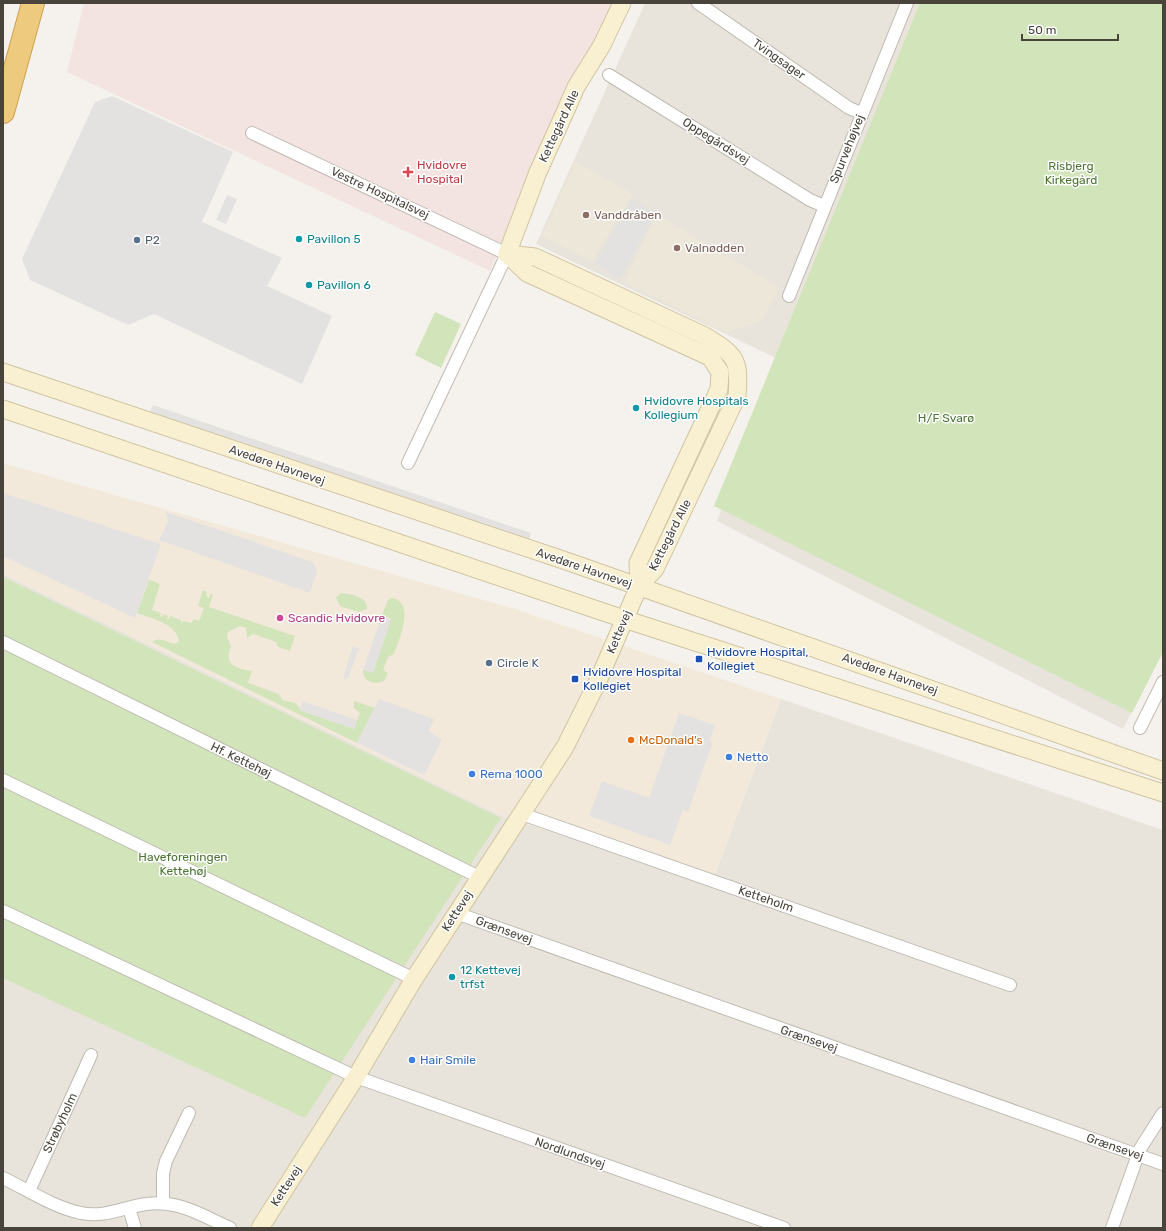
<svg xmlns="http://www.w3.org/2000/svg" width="1166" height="1231" font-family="Rubik,sans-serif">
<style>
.residential{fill:#e8e4db}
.commercial{fill:#f3e9db}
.education{fill:#ece7d8}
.medical{fill:#f3e4e2}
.green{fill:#d1e4ba}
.parking{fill:#e4e2e0}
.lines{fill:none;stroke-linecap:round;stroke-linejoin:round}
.street-casing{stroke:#bfbab0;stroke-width:14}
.secondary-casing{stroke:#cfc4a1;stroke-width:19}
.highway-casing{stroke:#cda04e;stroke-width:24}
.street{stroke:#fff;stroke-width:12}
.secondary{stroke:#f9f0d2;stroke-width:17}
.highway{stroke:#eeca7e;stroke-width:22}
.health-dot{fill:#e0444e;stroke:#fff;stroke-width:1.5}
.education-dot{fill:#8d6e63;stroke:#fff;stroke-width:1.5}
.culture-dot{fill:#0f9aa8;stroke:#fff;stroke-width:1.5}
.service-dot{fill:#5c6f8a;stroke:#fff;stroke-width:1.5}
.hotel-dot{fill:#d1479c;stroke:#fff;stroke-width:1.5}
.transit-dot{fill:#1a4fb4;stroke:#fff;stroke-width:1.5}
.food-dot{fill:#e8710a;stroke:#fff;stroke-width:1.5}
.shop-dot{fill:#3f7fe0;stroke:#fff;stroke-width:1.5}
.labels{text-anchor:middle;stroke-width:3;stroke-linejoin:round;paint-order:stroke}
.street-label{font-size:12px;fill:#48433b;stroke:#fff}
.health-label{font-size:12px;fill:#be3a42;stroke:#fff;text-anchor:start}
.park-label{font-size:12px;fill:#4b7533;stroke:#fff}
.education-label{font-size:12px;fill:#785e54;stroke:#fff;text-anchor:start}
.culture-label{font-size:12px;fill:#0d838f;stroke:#fff;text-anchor:start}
.service-label{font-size:12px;fill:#4e5e75;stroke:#fff;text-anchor:start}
.hotel-label{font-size:12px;fill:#b23c85;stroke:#fff;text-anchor:start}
.transit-label{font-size:12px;fill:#164399;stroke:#fff;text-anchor:start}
.food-label{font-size:12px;fill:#c56008;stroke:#fff;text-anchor:start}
.shop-label{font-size:12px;fill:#366cbe;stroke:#fff;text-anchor:start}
</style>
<rect width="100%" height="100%" fill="#f5f2ed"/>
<g class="residential">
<path d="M 645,3 L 1028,3 L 1163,321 L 1163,652 L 1123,729 L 717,521 L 776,358 L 536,244 Z"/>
<path d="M 3,574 L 502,816 L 712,882 L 781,699 L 1163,830 L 1163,1228 L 3,1228 Z"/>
</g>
<path class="commercial" d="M 3,463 L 512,608 L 781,699 L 712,882 L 502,816 L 3,574 Z"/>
<g class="education">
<path d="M 575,162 L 633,194 L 592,261 L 542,236 Z"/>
<path d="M 657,214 L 779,287 L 763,320 L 727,333 L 624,282 Z"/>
</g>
<path class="medical" d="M 84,3 L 614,3 L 490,271 L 67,72 Z"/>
<g class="green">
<path d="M 920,3 L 1163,3 L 1163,652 L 1132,713 L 714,506 Z"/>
<path d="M 435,312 L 461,324 L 441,368 L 415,355 Z"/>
<path d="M 3,577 L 501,818 L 305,1118 L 3,978 Z"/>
<path d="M 149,580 L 160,584 L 152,610 L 161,613 L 160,616 L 162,617 L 163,614 L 168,616 L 167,619 L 169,619 L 170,616 L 181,620 L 182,624 L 183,621 L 192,623 L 194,619 L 199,621 L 204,608 L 198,606 L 203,590 L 207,592 L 206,596 L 209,598 L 211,593 L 213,594 L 209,607 L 295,636 L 290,651 L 278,647 L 276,642 L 253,634 L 247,638 L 246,628 L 240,626 L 228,632 L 227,637 L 231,646 C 223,665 237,669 252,671 L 248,683 L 279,694 L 282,700 L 295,703 L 300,708 L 300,710 L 354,729 L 360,713 L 354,708 L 354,701 L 375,708 L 357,743 L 152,642 C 160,636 166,642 175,644 L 179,641 C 177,624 151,618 137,613 Z"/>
<path d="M 341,593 C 351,594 368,597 367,609 L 359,612 L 340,606 L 336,598 Z"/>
<path d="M 392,598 C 416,603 399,640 394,654 L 388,657 L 383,670 L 388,673 L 385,680 C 376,686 363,682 363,670 L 373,672 L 391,619 L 382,615 L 388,600 Z"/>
</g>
<g class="parking">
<path d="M 112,96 L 233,152 L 202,222 L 282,258 L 267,286 L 332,316 L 302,384 L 154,314 L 128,325 L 30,280 L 22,259 L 95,102 Z"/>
<path d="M 227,195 L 237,199 L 226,224 L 216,220 Z"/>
<path d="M 632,198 L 655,214 L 620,279 L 595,264 Z"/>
<path d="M 153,405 L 531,533 L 529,540 L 150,412 Z"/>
<path d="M 3,493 L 161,544 L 135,618 L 3,556 Z"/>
<path d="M 166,512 L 313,562 L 317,571 L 310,593 L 159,540 L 168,521 Z"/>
<path d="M 382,615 L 391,619 L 373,673 L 363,670 Z"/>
<path d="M 353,646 L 359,648 L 348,679 L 343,678 Z"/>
<path d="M 379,699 L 434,719 L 429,731 L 442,740 L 424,775 L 357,743 Z"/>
<path d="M 303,701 L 357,720 L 354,729 L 299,710 Z"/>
<path d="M 679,713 L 715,725 L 710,741 L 713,742 L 691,803 L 688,812 L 683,810 L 670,845 L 589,816 L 602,781 L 649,798 Z"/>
</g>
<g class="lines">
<g class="street-casing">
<g id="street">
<path d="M 698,3 L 849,108 L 861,113"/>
<path d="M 609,75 L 810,200 L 824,206"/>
<path d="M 252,133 L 507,254 L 408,463"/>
<path d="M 789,296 L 907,3"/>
<path d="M 3,642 L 479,877"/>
<path d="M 1140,728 L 1163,682"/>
<path d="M 3,780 L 414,979"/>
<path d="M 522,814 L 1010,985"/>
<path d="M 3,911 L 356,1077 L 784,1228"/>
<path d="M 456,913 L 1163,1164"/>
<path d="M 3,1178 C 26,1189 55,1208 81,1213 C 104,1218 124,1207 146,1204 C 177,1199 203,1216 230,1228"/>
<path d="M 29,1191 L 91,1055"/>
<path d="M 163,1203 L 163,1173 L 166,1161 L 189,1113"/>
<path d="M 129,1208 L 135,1228"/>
<path d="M 1112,1228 L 1140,1149 L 1163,1113"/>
</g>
</g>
<g class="secondary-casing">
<g id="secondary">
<path d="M 507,254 L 527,273 L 710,357 L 720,372 L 719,389 L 638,563 L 639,586"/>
<path d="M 507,254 L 538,172 L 566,110 L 576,87 L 602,45 L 622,3"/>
<path d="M 3,372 L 572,563 L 1163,771"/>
<path d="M 3,409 L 624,619 L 1163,793"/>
<path d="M 260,1228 L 356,1077 L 414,979 L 565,747 L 598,681 L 639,586 L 655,569 L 737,396 C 740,359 736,355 705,336 L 535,257 L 507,254"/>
</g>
</g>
<g class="highway-casing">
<path id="highway" d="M 3,112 L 33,3"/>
</g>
<use href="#street" class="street"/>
<use href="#secondary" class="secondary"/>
<use href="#highway" class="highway"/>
</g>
<path class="health-dot" d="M406 166h4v4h4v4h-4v4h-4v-4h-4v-4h4z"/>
<g class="education-dot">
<circle cx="586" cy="215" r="4"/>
<circle cx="677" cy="248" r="4"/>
</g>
<g class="culture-dot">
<circle cx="299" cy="239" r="4"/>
<circle cx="309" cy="285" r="4"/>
<circle cx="636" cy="408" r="4"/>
<circle cx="452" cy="977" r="4"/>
</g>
<g class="service-dot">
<circle cx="137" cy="240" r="4"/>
<circle cx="489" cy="663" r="4"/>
</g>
<circle class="hotel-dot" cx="280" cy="618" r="4"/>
<g class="transit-dot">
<rect x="695" y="655" width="8" height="8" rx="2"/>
<rect x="571" y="675" width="8" height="8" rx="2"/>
</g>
<circle class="food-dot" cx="631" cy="740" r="4"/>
<g class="shop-dot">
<circle cx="729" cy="757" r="4"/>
<circle cx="472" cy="774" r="4"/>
<circle cx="412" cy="1060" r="4"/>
</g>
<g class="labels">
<g class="street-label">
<text transform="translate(779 59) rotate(35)" y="4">Tvingsager</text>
<text transform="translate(559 126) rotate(-65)" y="4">Kettegård Alle</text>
<text transform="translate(716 141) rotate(32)" y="4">Oppegårdsvej</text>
<text transform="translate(847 149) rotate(-68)" y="4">Spurvehøjvej</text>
<text transform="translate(380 193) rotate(25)" y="4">Vestre Hospitalsvej</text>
<text transform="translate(277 465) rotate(19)" y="4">Avedøre Havnevej</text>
<text transform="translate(670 535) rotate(-63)" y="4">Kettegård Alle</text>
<text transform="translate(584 568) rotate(19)" y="4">Avedøre Havnevej</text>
<text transform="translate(619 632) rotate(-67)" y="4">Kettevej</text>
<text transform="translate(890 674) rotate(20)" y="4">Avedøre Havnevej</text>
<text transform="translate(241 760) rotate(26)" y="4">Hf. Kettehøj</text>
<text transform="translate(766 899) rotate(19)" y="4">Ketteholm</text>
<text transform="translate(457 911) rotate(-57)" y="4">Kettevej</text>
<text transform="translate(504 930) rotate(20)" y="4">Grænsevej</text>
<text transform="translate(809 1039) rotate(19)" y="4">Grænsevej</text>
<text transform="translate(60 1123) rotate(-65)" y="4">Strøbyholm</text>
<text transform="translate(1115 1147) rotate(19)" y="4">Grænsevej</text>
<text transform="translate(570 1153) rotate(19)" y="4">Nordlundsvej</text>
<text transform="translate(286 1186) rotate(-57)" y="4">Kettevej</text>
</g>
<g class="health-label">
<text x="417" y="169">Hvidovre<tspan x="417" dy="14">Hospital</tspan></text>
</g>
<g class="park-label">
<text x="1071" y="170">Risbjerg<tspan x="1071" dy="14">Kirkegård</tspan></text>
<text x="946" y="422">H/F Svarø</text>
<text x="183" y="861">Haveforeningen<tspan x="183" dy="14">Kettehøj</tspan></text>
</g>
<g class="education-label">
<text x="594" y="219">Vanddråben</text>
<text x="685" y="252">Valnødden</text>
</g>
<g class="culture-label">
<text x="307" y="243">Pavillon 5</text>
<text x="317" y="289">Pavillon 6</text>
<text x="644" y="405">Hvidovre Hospitals<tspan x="644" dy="14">Kollegium</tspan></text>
<text x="460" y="974">12 Kettevej<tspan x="460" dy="14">trfst</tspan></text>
</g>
<g class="service-label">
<text x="145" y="244">P2</text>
<text x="497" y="667">Circle K</text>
</g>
<g class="hotel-label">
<text x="288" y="622">Scandic Hvidovre</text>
</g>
<g class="transit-label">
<text x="707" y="656">Hvidovre Hospital,<tspan x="707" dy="14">Kollegiet</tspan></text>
<text x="583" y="676">Hvidovre Hospital<tspan x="583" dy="14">Kollegiet</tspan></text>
</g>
<g class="food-label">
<text x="639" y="744">McDonald's</text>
</g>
<g class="shop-label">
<text x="737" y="761">Netto</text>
<text x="480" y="778">Rema 1000</text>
<text x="420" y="1064">Hair Smile</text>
</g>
</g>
<rect width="1166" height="1231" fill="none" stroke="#48433b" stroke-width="8"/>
<path d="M1022 34v6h96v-6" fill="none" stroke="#48433b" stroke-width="2"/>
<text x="1028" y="34" font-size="12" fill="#48433b" stroke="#ffffff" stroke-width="3" paint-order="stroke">50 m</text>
</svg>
